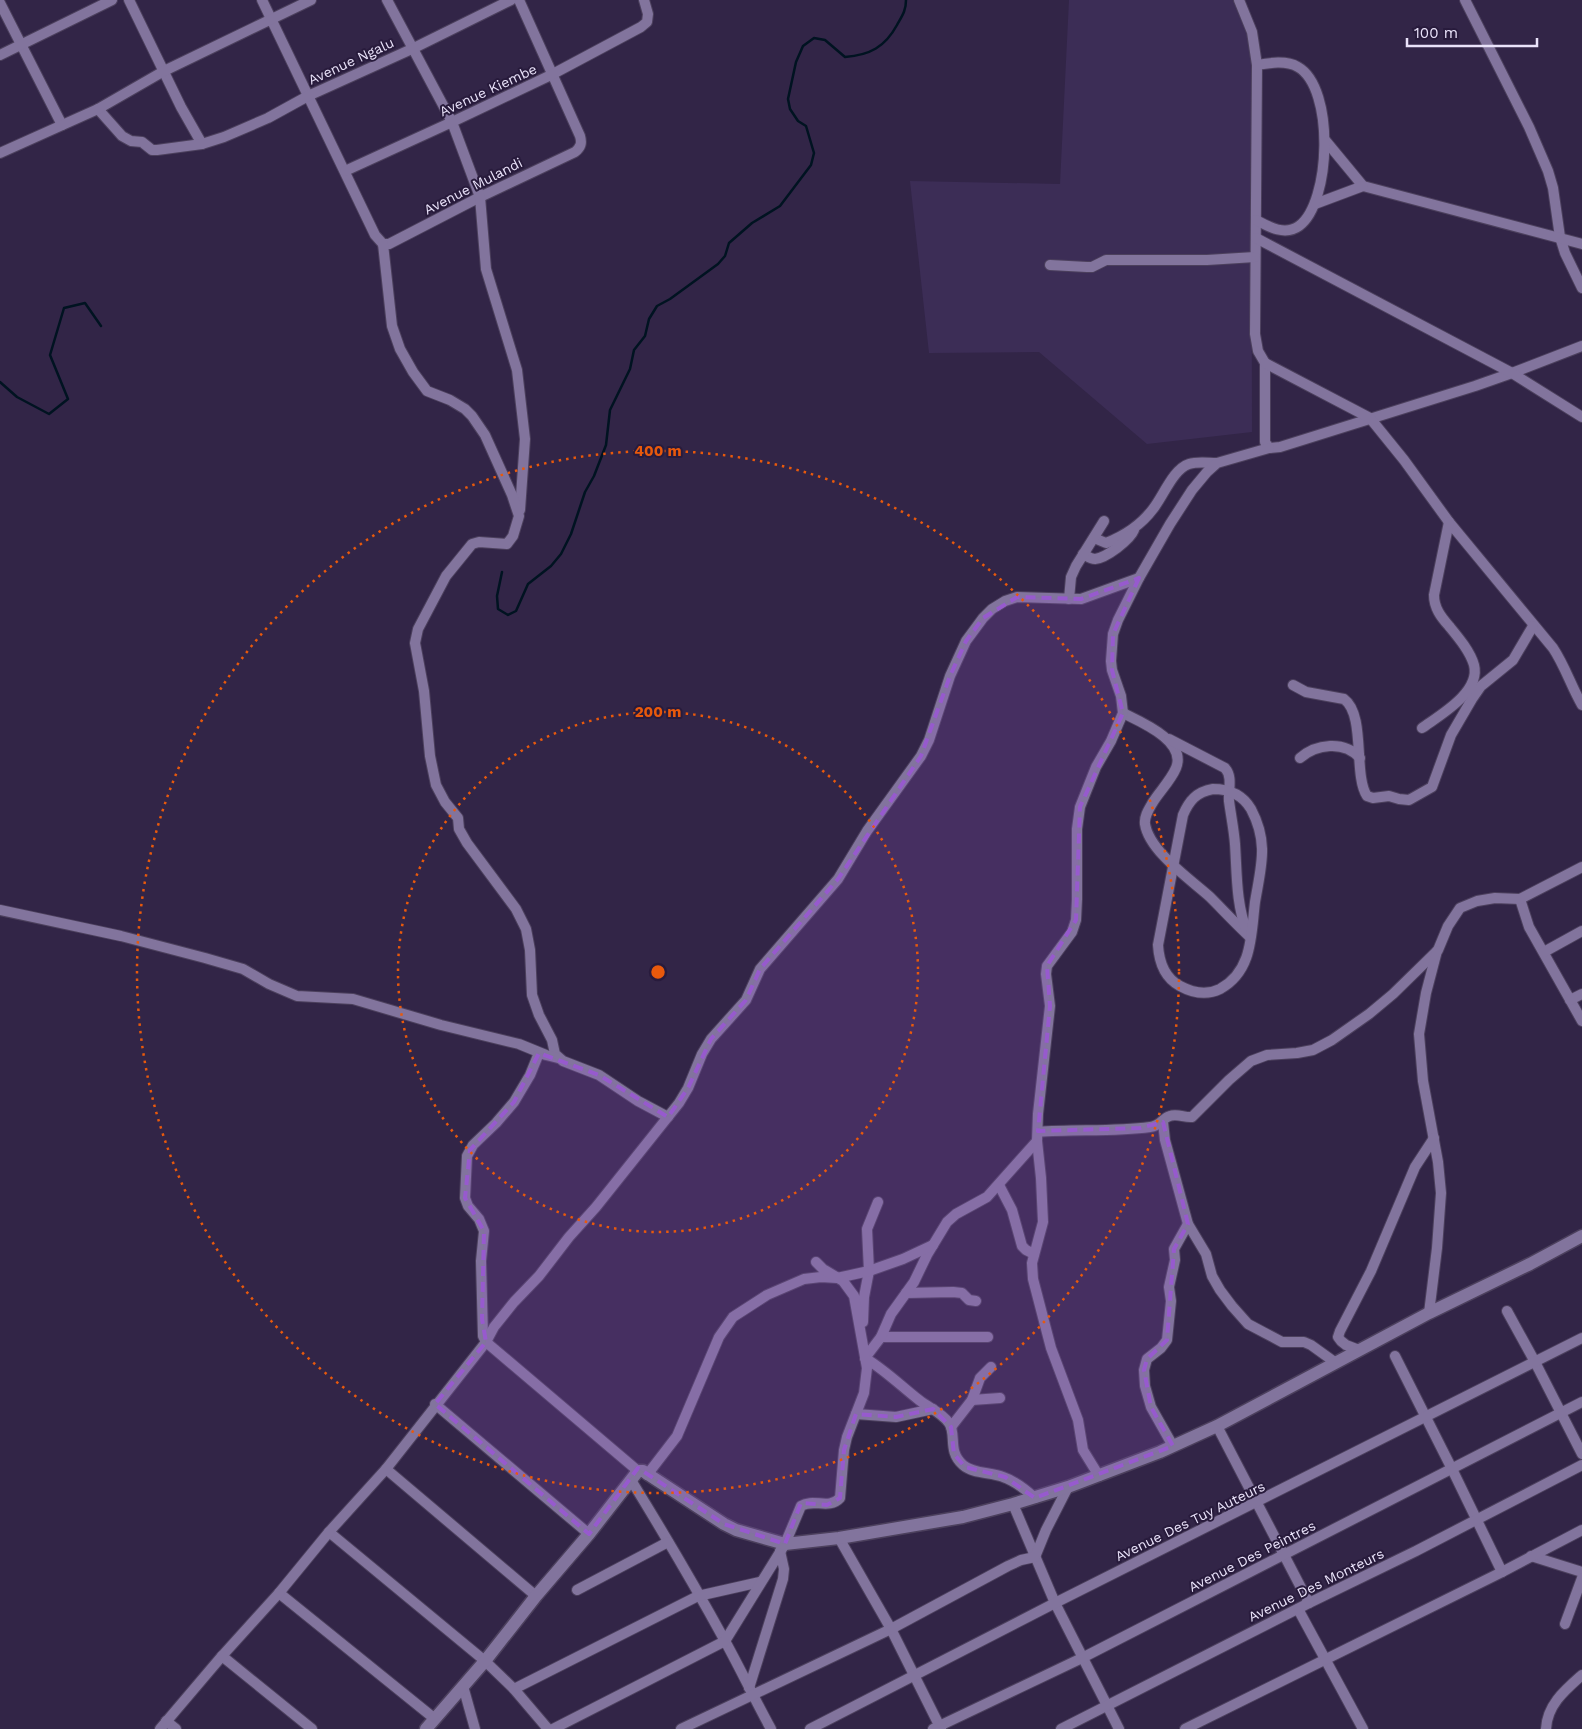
<svg xmlns="http://www.w3.org/2000/svg" width="1582" height="1729" font-family="'Work Sans',sans-serif">
<style>
.built{fill:#3c2d56}
.lines{fill:none;stroke-linecap:round;stroke-linejoin:round}
.stream{stroke:#001321;stroke-width:2.5}
.minor-casing{stroke:#4c405d;stroke-width:12}
.tertiary-casing{stroke:#4c405d;stroke-width:15}
.minor{stroke:#82749d;stroke-width:10}
.tertiary{stroke:#82749d;stroke-width:12}
.marked{fill:#975ace;fill-opacity:0.2;stroke:#975ace;stroke-width:4;stroke-dasharray:10 6;stroke-linejoin:round}
.ring{fill:none;stroke:#e8590c;stroke-width:2.5;stroke-dasharray:2.5 5}
.labels{text-anchor:middle;stroke-width:4;stroke-linejoin:round;paint-order:stroke}
.street-label{font-size:14px;fill:#eae3fa;stroke:#281b3c}
.centre{fill:#e8590c;stroke:#281b3c;stroke-width:2.5}
.ring-label{font-size:15px;text-anchor:middle;font-weight:bold;fill:#e8590c;stroke:#281b3c;stroke-width:4;stroke-linejoin:round;paint-order:stroke}
</style>
<rect width="100%" height="100%" fill="#322547"/>
<path class="built" d="M 1069,0 L 1233,0 L 1251,31 L 1252,432 L 1147,444 L 1039,352 L 929,353 L 910,181 L 1060,184 Z"/>
<g class="lines">
<g class="stream">
<path d="M 0,382 L 17,397 L 49,414 L 68,399 L 50,355 L 64,308 L 85,303 L 101,326"/>
<path d="M 502,572 L 497,596 L 498,609 L 508,615 L 516,611 L 528,584 L 551,566 L 561,554 L 571,534 L 585,492 L 594,476 L 606,445 L 610,410 L 630,369 L 634,350 L 645,336 L 649,319 L 657,306 L 670,299 L 718,264 L 725,256 L 729,243 L 752,223 L 780,206 L 811,165 L 814,153 L 806,126 L 798,121 L 790,109 L 788,99 L 796,62 L 803,46 L 814,38 L 825,40 L 845,57 C 870,55 885,47 897,25 C 902,16 906,11 906,0"/>
</g>
<g class="minor-casing">
<g id="minor">
<path d="M 129,0 L 181,107 L 202,144"/>
<path d="M 262,0 L 375,235 L 383,244 L 389,244 L 480,197 L 575,152 C 581,147 582,143 580,136 L 519,0"/>
<path d="M 387,0 L 452,122 L 480,197 L 486,269 L 517,370 L 525,439 L 520,510"/>
<path d="M 1239,0 L 1252,32 L 1257,65 L 1255,334 L 1258,351 L 1265,363 L 1265,442 L 1269,448 L 1280,447 L 1475,386 L 1512,373 L 1582,346"/>
<path d="M 1465,0 L 1529,127 L 1548,171 L 1553,188 L 1560,237 L 1565,253 L 1582,288"/>
<path d="M 0,3 L 62,125"/>
<path d="M 0,55 L 112,0"/>
<path d="M 98,109 L 122,136 L 131,141 L 142,142 L 152,150 L 157,150 L 202,144 L 224,137 L 268,118 L 308,96 L 414,48 L 511,0"/>
<path d="M 1325,140 L 1363,186 L 1582,244"/>
<path d="M 0,153 L 98,109 L 164,71 L 311,0"/>
<path d="M 345,171 L 452,122 L 551,75 L 641,27 L 647,22 L 648,14 L 644,0"/>
<path d="M 1315,204 L 1363,186"/>
<path d="M 1256,220 C 1269,227 1285,236 1299,226 C 1331,203 1335,88 1298,67 C 1286,60 1269,63 1257,65"/>
<path d="M 1256,238 L 1512,373 L 1582,417"/>
<path d="M 383,244 L 392,326 L 400,349 L 413,372 L 427,391 L 450,400 L 465,409 L 472,416 L 485,435 L 512,495 L 519,516 L 513,536 L 507,544 L 479,542 L 472,544 L 446,576 L 418,629 L 415,643 L 424,691 L 430,756 L 436,785 L 445,802 L 458,818 L 459,829 L 467,843 L 516,909 L 526,929 L 530,950 L 532,995 L 539,1015 L 552,1040 L 555,1054 L 563,1061 L 599,1075 L 638,1101 L 668,1117"/>
<path d="M 1050,265 L 1087,267 L 1092,267 L 1106,260 L 1207,260 L 1255,257"/>
<path d="M 1265,363 L 1370,418 L 1404,460 L 1449,522 L 1553,648 C 1565,666 1571,686 1582,705"/>
<path d="M 1094,538 L 1106,543 C 1124,536 1141,525 1153,509 C 1163,497 1173,469 1189,464 C 1198,461 1208,463 1217,463"/>
<path d="M 1083,554 C 1087,556 1090,559 1095,559 C 1106,558 1130,540 1134,530"/>
<path d="M 1069,599 L 1071,577 L 1076,566 L 1104,521"/>
<path d="M 1293,685 L 1306,692 L 1344,699 C 1366,715 1353,775 1367,796 L 1373,798 L 1389,796 L 1399,799 L 1409,800 L 1432,787 L 1451,735 L 1472,699 L 1481,686 L 1513,660 L 1533,626"/>
<path d="M 1123,713 C 1141,722 1187,741 1176,768 C 1171,780 1160,791 1153,802 C 1149,809 1144,816 1145,824 C 1149,851 1190,879 1210,897 C 1223,910 1236,924 1250,937"/>
<path d="M 1422,728 C 1440,715 1481,692 1474,665 C 1470,651 1458,637 1449,626 C 1441,617 1434,608 1434,595 L 1449,522"/>
<path d="M 1169,739 L 1225,768 C 1233,777 1228,790 1229,801 C 1231,816 1234,830 1235,844 C 1237,874 1236,904 1247,932"/>
<path d="M 1300,758 C 1316,744 1344,740 1360,758"/>
<path d="M 1213,789 C 1229,789 1242,794 1251,809 C 1269,843 1261,866 1255,902 C 1251,934 1253,971 1220,989 C 1206,996 1193,993 1180,986 C 1165,978 1159,962 1158,945 L 1183,815 C 1189,801 1196,792 1213,789 Z"/>
<path d="M 1520,899 L 1529,927 L 1582,1021"/>
<path d="M 0,910 L 121,936 L 205,958 L 243,969 L 269,984 L 297,996 L 353,999 L 441,1025 L 519,1044 L 546,1055 L 558,1058"/>
<path d="M 1544,952 L 1582,931"/>
<path d="M 1570,1000 L 1582,994"/>
<path d="M 539,1053 L 530,1075 L 514,1102 L 496,1123 L 473,1145 L 467,1156 L 465,1198 L 468,1206 L 479,1219 L 484,1231 L 481,1261 L 483,1336 L 486,1342 L 638,1471"/>
<path d="M 1163,1122 L 1165,1140 L 1188,1224 L 1206,1254 L 1212,1276 L 1220,1290 L 1232,1306 L 1248,1324 L 1282,1342 L 1304,1342 L 1311,1345 L 1336,1363"/>
<path d="M 1038,1132 C 1075,1129 1113,1132 1150,1127 C 1161,1126 1162,1118 1170,1116 C 1177,1113 1185,1118 1192,1117 L 1229,1080 L 1251,1061 L 1267,1055 L 1297,1053 L 1313,1050 L 1332,1040 L 1369,1014 L 1393,994 L 1438,950 L 1448,926 L 1460,908 L 1477,901 L 1495,898 L 1520,899 L 1582,867"/>
<path d="M 999,1185 L 1012,1210 L 1022,1246 L 1026,1250 L 1034,1254"/>
<path d="M 906,1293 L 953,1292 L 962,1293 L 969,1300 L 976,1301"/>
<path d="M 1507,1311 L 1535,1362 L 1582,1454"/>
<path d="M 1429,1313 L 1437,1248 L 1441,1193 L 1438,1162 L 1423,1081 L 1419,1034 L 1426,993 L 1437,951"/>
<path d="M 863,1322 L 864,1297 L 869,1271 L 867,1229 L 878,1202"/>
<path d="M 881,1337 L 988,1337"/>
<path d="M 1359,1350 L 1346,1345 L 1341,1341 L 1338,1337 L 1340,1331 L 1371,1271 L 1415,1167 L 1434,1138"/>
<path d="M 1395,1356 L 1452,1469 L 1502,1572"/>
<path d="M 865,1358 L 881,1337 L 891,1314 L 914,1282 L 927,1255 L 947,1222 L 956,1214 L 987,1197 L 1037,1141"/>
<path d="M 865,1358 C 885,1370 901,1386 919,1400 C 929,1408 941,1412 949,1423 C 957,1435 947,1451 963,1465 C 973,1474 991,1472 1003,1477 C 1015,1481 1025,1489 1035,1498"/>
<path d="M 972,1400 L 1000,1398"/>
<path d="M 435,1404 L 589,1534"/>
<path d="M 856,1414 L 896,1417 L 933,1409"/>
<path d="M 1217,1426 L 1309,1603"/>
<path d="M 951,1427 L 972,1400 L 980,1378 L 991,1367"/>
<path d="M 1173,1446 L 1151,1407 L 1145,1386 L 1144,1370 L 1147,1359 L 1161,1348 L 1167,1340 L 1171,1301 L 1169,1287 L 1175,1260 L 1174,1249 L 1188,1224"/>
<path d="M 386,1469 L 536,1596"/>
<path d="M 647,1475 L 677,1436 L 719,1337 L 733,1317 L 767,1295 L 804,1279 L 821,1277 L 837,1278 L 869,1271 L 903,1259 L 933,1245"/>
<path d="M 1099,1476 L 1083,1450 L 1078,1420 L 1051,1348 L 1033,1279 L 1032,1263 L 1043,1222 L 1041,1178 L 1037,1141 L 1038,1114 L 1050,1006 L 1046,974 L 1047,966 L 1072,932 L 1076,920 L 1077,899 L 1077,829 L 1080,807 L 1096,767 L 1111,741 L 1123,713 L 1121,696 L 1112,670 L 1111,661 L 1113,634 L 1118,620 L 1139,578 L 1170,524 L 1192,490 L 1207,472 L 1217,463 L 1269,448"/>
<path d="M 631,1480 C 663,1532 695,1586 725,1641 C 741,1670 755,1700 771,1729"/>
<path d="M 1013,1504 L 1055,1603 L 1119,1729"/>
<path d="M 329,1532 L 485,1661 L 514,1689 L 698,1596 L 760,1582"/>
<path d="M 839,1538 L 891,1629 L 941,1729"/>
<path d="M 1531,1556 L 1582,1572"/>
<path d="M 577,1590 L 668,1542"/>
<path d="M 279,1593 L 435,1719"/>
<path d="M 1298,1609 L 1363,1729"/>
<path d="M 1565,1624 L 1582,1578"/>
<path d="M 222,1656 L 312,1729"/>
<path d="M 463,1686 L 475,1729"/>
<path d="M 749,1688 L 783,1579 L 784,1569 L 780,1551"/>
<path d="M 514,1689 L 548,1729"/>
<path d="M 166,1721 L 176,1729"/>
<path d="M 160,1729 L 222,1656 L 279,1593 L 329,1532 L 386,1469 L 486,1342 L 494,1327 L 514,1302 L 539,1276 L 569,1237 L 596,1207 L 679,1103 L 688,1088 L 702,1054 L 711,1039 L 746,1000 L 760,969 L 838,879 L 867,831 L 921,756 L 929,740 L 950,676 L 966,641 L 983,618 L 992,609 L 1005,601 L 1017,597 L 1081,599 L 1139,578"/>
<path d="M 553,1729 L 725,1641 L 785,1544 L 801,1506 C 813,1498 829,1510 840,1498 L 844,1450 L 847,1437 L 864,1393 L 867,1368 L 854,1296 L 843,1281 L 823,1269 L 816,1262"/>
<path d="M 681,1729 L 891,1629 L 1008,1566 L 1021,1560 L 1035,1557 L 1046,1530 L 1068,1487"/>
<path d="M 810,1729 L 1055,1603 L 1582,1338"/>
<path d="M 933,1729 L 1082,1658 L 1582,1402"/>
<path d="M 1061,1729 L 1309,1603 L 1416,1551 L 1582,1465"/>
<path d="M 1185,1729 L 1502,1572 L 1582,1530"/>
<path d="M 1546,1729 C 1547,1705 1565,1690 1582,1675"/>
</g>
</g>
<g class="tertiary-casing">
<path id="tertiary" d="M 426,1729 L 485,1661 L 536,1596 L 589,1534 L 638,1471 L 643,1471 L 724,1524 L 736,1530 L 785,1544 L 839,1538 L 963,1517 L 1013,1504 L 1068,1487 L 1160,1452 L 1217,1426 L 1429,1313 L 1530,1264 L 1582,1236"/>
</g>
<use href="#minor" class="minor"/>
<use href="#tertiary" class="tertiary"/>
</g>
<path class="marked" d="M 1139,578 L 1113,634 L 1112,670 L 1123,713 L 1080,807 L 1076,920 L 1047,966 L 1050,1006 L 1038,1131 L 1140,1128 L 1163,1122 L 1188,1224 L 1174,1249 L 1167,1340 L 1147,1359 L 1144,1370 L 1151,1407 L 1173,1446 L 1035,1498 L 1005,1477 L 965,1467 L 954,1454 L 951,1427 L 933,1409 L 896,1417 L 856,1414 L 844,1450 L 840,1498 L 827,1505 L 801,1503 L 785,1544 L 724,1524 L 638,1468 L 589,1534 L 435,1404 L 486,1342 L 482,1319 L 484,1231 L 465,1198 L 470,1150 L 514,1102 L 539,1053 L 599,1075 L 668,1117 L 688,1088 L 711,1039 L 746,1000 L 760,969 L 838,879 L 921,756 L 950,676 L 966,641 L 983,618 L 1017,597 L 1081,599 Z"/>
<g class="ring">
<circle cx="658" cy="972" r="260"/>
<circle cx="658" cy="972" r="521"/>
</g>
<g class="labels">
<g class="street-label">
<text transform="translate(351 61) rotate(-25)" y="5">Avenue Ngalu</text>
<text transform="translate(488 90) rotate(-25)" y="5">Avenue Kiembe</text>
<text transform="translate(473 186) rotate(-27)" y="5">Avenue Mulandi</text>
<text transform="translate(1190 1521) rotate(-26)" y="5">Avenue Des Tuy Auteurs</text>
<text transform="translate(1252 1556) rotate(-27)" y="5">Avenue Des Peintres</text>
<text transform="translate(1316 1585) rotate(-26)" y="5">Avenue Des Monteurs</text>
</g>
</g>
<circle cx="658" cy="972" r="8" class="centre"/>
<g class="ring-label">
<text x="658" y="456">400 m</text>
<text x="658" y="717">200 m</text>
</g>
<path d="M1407 38v8h130v-8" fill="none" stroke="#eae3fa" stroke-width="2.5"/>
<text x="1414" y="38" font-size="15" fill="#eae3fa" stroke="#281b3c" stroke-width="4" paint-order="stroke">100 m</text>
</svg>
